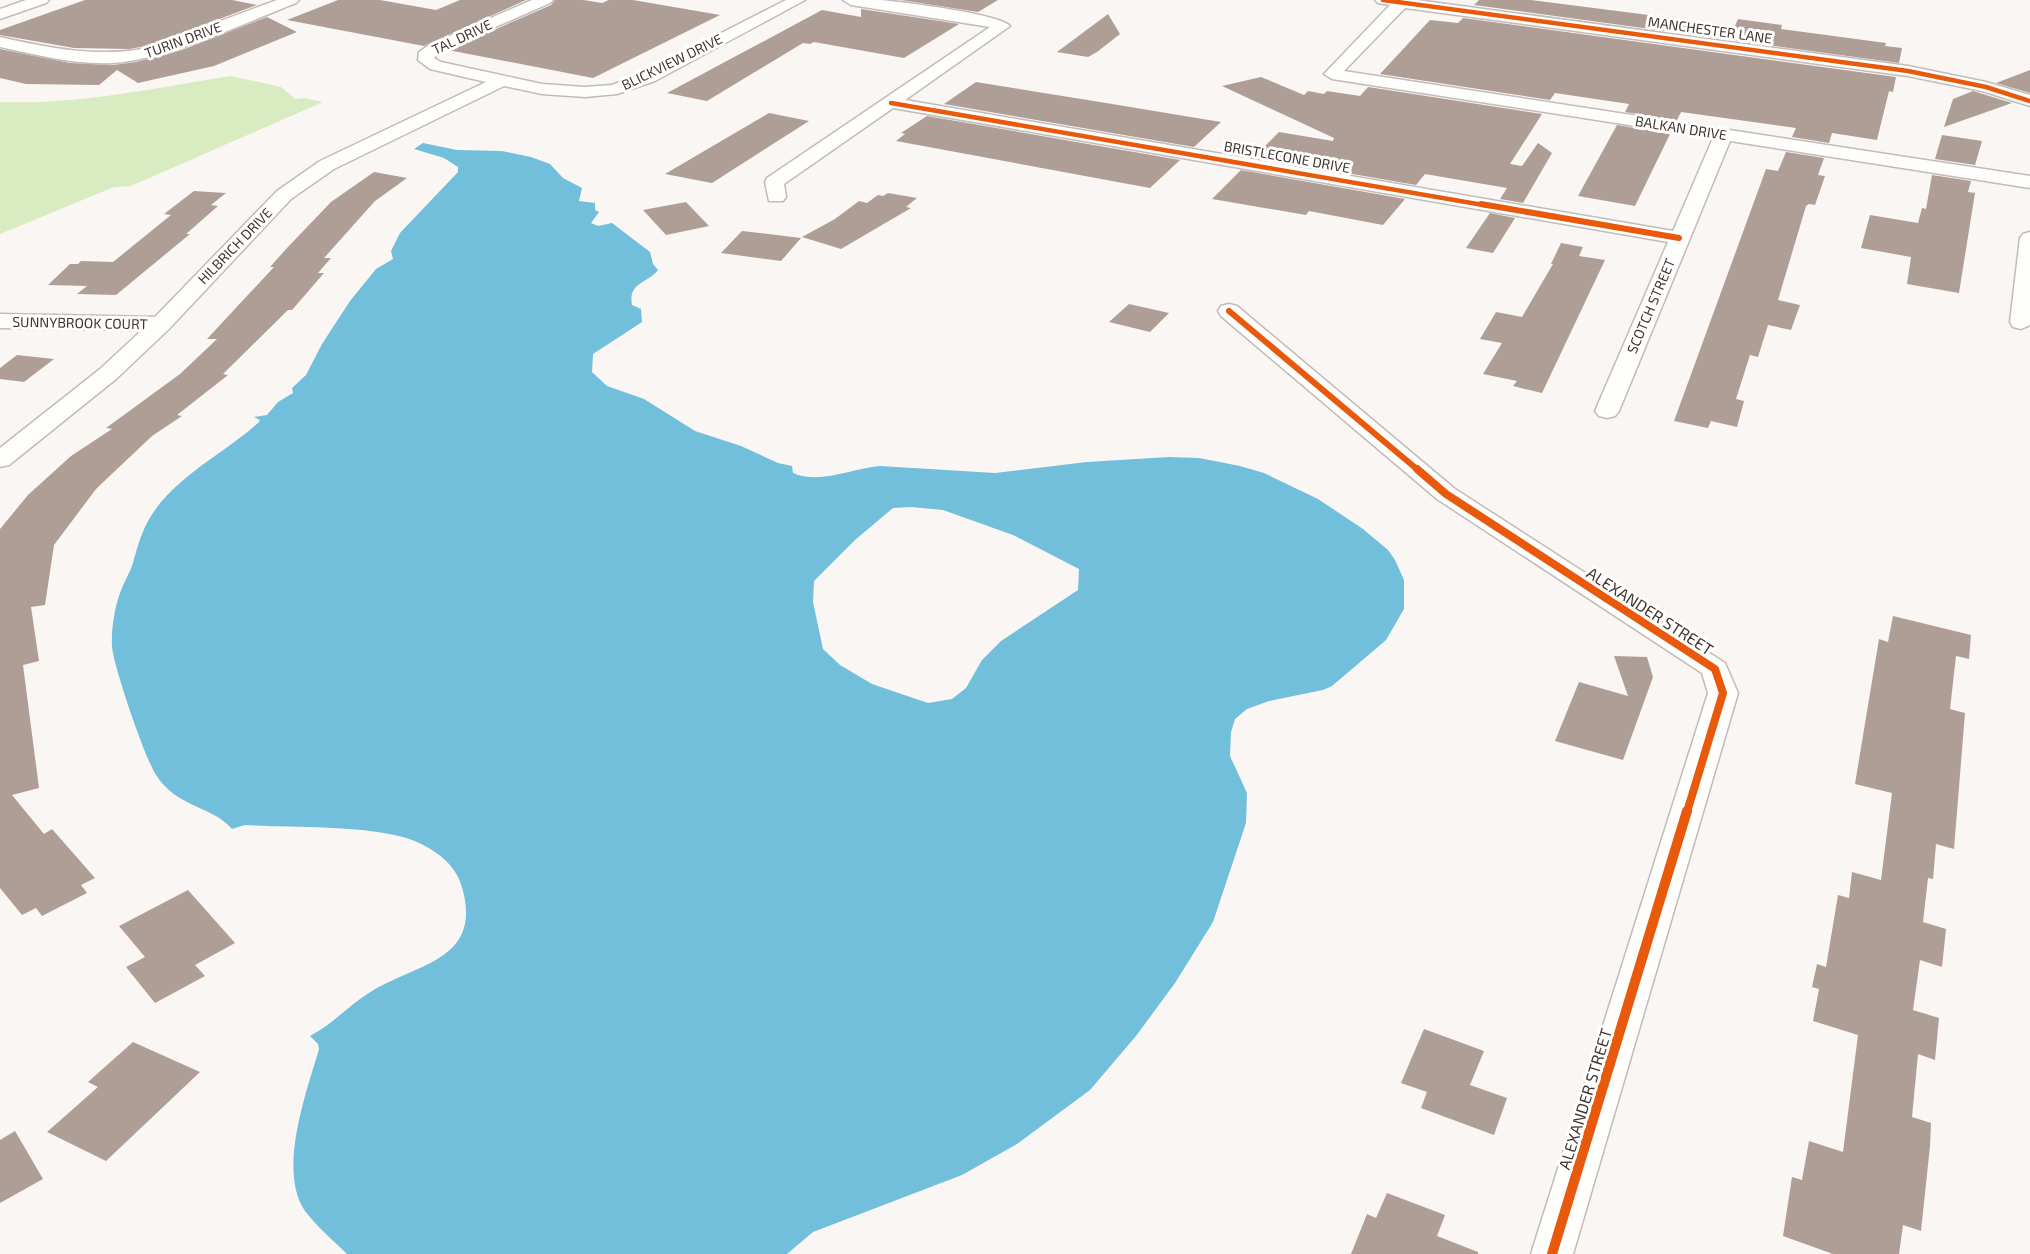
<svg xmlns="http://www.w3.org/2000/svg" width="2030" height="1254" font-family="'Exo 2',sans-serif">
<style>
.green{fill:#d9ecc1}
.water{fill:#71bfdb;fill-rule:evenodd}
.building{fill:#af9e96}
.lines{fill:none;stroke-linecap:round;stroke-linejoin:round}
.minor-casing{stroke:#c2bbb8;stroke-width:3}
.minor{fill:#fefefd;fill-rule:evenodd}
.cycleway-far3-casing{stroke:#fff;stroke-width:7}
.cycleway-far2-casing{stroke:#fff;stroke-width:9}
.cycleway-far1-casing{stroke:#fff;stroke-width:11}
.cycleway-casing{stroke:#fff;stroke-width:14}
.cycleway-far3{stroke:#e8590c;stroke-width:4.5}
.cycleway-far2{stroke:#e8590c;stroke-width:6}
.cycleway-far1{stroke:#e8590c;stroke-width:8}
.cycleway{stroke:#e8590c;stroke-width:10}
.labels{text-anchor:middle;stroke-width:6;stroke-linejoin:round;paint-order:stroke}
.far-street-label{font-size:14px;fill:#42342f;stroke:#fff}
.street-label{font-size:16px;fill:#42342f;stroke:#fff}
</style>
<rect width="100%" height="100%" fill="#faf6f4"/>
<path class="green" d="M 231,76 L 281,87 L 295,99 L 305,98 L 323,102 L 131,186 L 114,187 L 0,234 L 0,102 C 77,105 155,88 231,76 Z"/>
<path class="water" d="M 423,143 L 457,150 L 502,151 L 531,157 L 550,164 L 563,178 L 582,188 L 579,201 L 595,203 L 595,210 L 599,212 L 591,223 L 598,226 L 612,223 L 650,252 L 653,264 L 658,270 C 647,284 628,282 632,305 L 641,309 L 642,322 L 593,354 L 592,372 L 607,386 L 644,399 L 695,431 L 741,446 L 778,463 L 792,466 L 793,473 C 820,485 852,468 880,466 L 995,473 L 1087,462 L 1169,457 L 1199,458 L 1240,466 L 1264,473 L 1318,499 L 1363,529 L 1388,550 L 1395,560 L 1404,580 L 1404,609 L 1386,640 L 1332,686 L 1323,690 L 1269,701 L 1247,709 L 1235,719 L 1231,732 L 1230,756 L 1247,793 L 1246,823 L 1213,922 L 1175,983 L 1136,1036 L 1090,1090 L 1017,1144 L 962,1175 L 813,1232 L 787,1254 L 347,1254 C 333,1240 317,1227 305,1211 C 277,1170 307,1091 319,1049 L 318,1044 L 310,1036 C 333,1024 349,1005 372,991 C 418,963 485,960 461,884 C 453,859 424,842 399,836 C 353,825 293,828 245,825 L 232,829 C 213,806 177,808 156,775 C 145,758 113,665 112,646 C 111,629 115,604 122,588 C 126,578 132,569 134,559 C 141,535 145,522 161,502 C 188,470 228,450 259,422 L 260,420 L 254,417 L 267,415 L 278,402 L 293,393 L 292,388 L 306,375 L 322,344 L 350,301 L 376,269 L 393,259 L 391,251 L 400,233 L 458,172 L 458,167 L 444,158 L 414,149 ZM 911,507 L 943,510 L 1013,535 L 1079,569 L 1078,590 L 1001,641 L 982,660 L 966,688 L 952,699 L 928,703 L 872,684 L 840,665 L 823,649 L 813,602 L 814,581 L 855,540 L 893,508 Z"/>
<g class="building">
<path d="M 85,0 L 232,0 L 257,5 L 147,46 L 129,49 L 74,48 L 0,35 L 0,30 Z"/>
<path d="M 338,0 L 380,0 L 436,10 L 460,0 L 526,0 L 424,46 L 287,20 Z"/>
<path d="M 555,0 L 583,0 L 602,3 L 609,0 L 633,0 L 720,15 L 593,78 L 448,50 L 551,5 Z"/>
<path d="M 901,0 L 998,0 L 978,12 Z"/>
<path d="M 1479,0 L 1531,0 L 1735,26 L 1738,19 L 1782,25 L 1781,29 L 1886,43 L 1885,46 L 1902,48 L 1899,63 L 1474,5 Z"/>
<path d="M 861,9 L 959,24 L 904,58 L 814,42 L 810,44 L 803,43 L 707,101 L 667,93 L 822,10 L 861,17 Z"/>
<path d="M 1108,14 L 1120,34 L 1097,52 L 1088,57 L 1057,52 Z"/>
<path d="M 267,17 L 297,32 L 214,66 L 138,83 L 117,70 L 99,85 L 26,84 L 0,78 L 0,49 L 70,63 L 113,65 L 136,62 L 182,50 Z"/>
<path d="M 1463,18 L 1896,77 L 1893,92 L 1889,91 L 1877,140 L 1832,133 L 1829,143 L 1792,137 L 1796,128 L 1681,112 L 1677,120 L 1625,112 L 1629,104 L 1555,93 L 1550,100 L 1380,74 L 1430,20 L 1458,23 Z"/>
<path d="M 2030,70 L 2030,93 L 1996,83 Z"/>
<path d="M 1261,77 L 1304,95 L 1308,91 L 1324,94 L 1327,91 L 1360,96 L 1368,87 L 1542,114 L 1510,164 L 1522,166 L 1538,143 L 1552,153 L 1523,203 L 1500,199 L 1507,188 L 1425,174 L 1416,185 L 1254,157 L 1279,132 L 1333,141 L 1334,138 L 1222,86 Z"/>
<path d="M 976,82 L 1106,103 L 1221,122 L 1194,147 L 944,104 Z"/>
<path d="M 1973,91 L 2012,103 L 1944,127 L 1953,99 Z"/>
<path d="M 769,113 L 809,121 L 712,183 L 665,174 Z"/>
<path d="M 927,116 L 1180,160 L 1150,188 L 896,141 L 905,134 L 901,133 Z"/>
<path d="M 1617,125 L 1670,134 L 1635,206 L 1578,196 Z"/>
<path d="M 1942,135 L 1982,141 L 1975,165 L 1935,159 Z"/>
<path d="M 1786,152 L 1824,158 L 1818,175 L 1825,176 L 1815,205 L 1809,204 L 1806,206 L 1778,300 L 1800,305 L 1791,330 L 1768,325 L 1758,357 L 1750,355 L 1736,399 L 1744,401 L 1737,427 L 1711,421 L 1708,428 L 1674,421 L 1766,169 L 1778,171 Z"/>
<path d="M 1241,170 L 1405,199 L 1383,225 L 1309,211 L 1306,215 L 1212,199 Z"/>
<path d="M 374,172 L 407,178 L 375,201 L 324,258 L 331,258 L 318,273 L 324,273 L 292,310 L 288,310 L 223,374 L 228,375 L 177,415 L 182,416 L 152,436 L 96,489 L 54,545 L 45,605 L 31,607 L 39,661 L 23,665 L 39,788 L 12,795 L 44,834 L 52,829 L 95,878 L 81,885 L 87,893 L 42,916 L 36,908 L 22,915 L 0,888 L 0,529 L 28,495 L 71,456 L 112,429 L 106,428 L 180,374 L 217,339 L 207,339 L 274,267 L 270,267 L 287,248 L 331,202 Z"/>
<path d="M 1932,175 L 1971,181 L 1968,192 L 1975,193 L 1959,293 L 1907,284 L 1911,257 L 1861,248 L 1870,215 L 1918,223 L 1922,208 L 1926,209 Z"/>
<path d="M 194,191 L 226,193 L 211,205 L 218,206 L 186,234 L 190,234 L 116,295 L 77,294 L 87,286 L 48,285 L 70,264 L 78,264 L 81,261 L 113,262 L 171,215 L 164,214 Z"/>
<path d="M 888,193 L 917,198 L 906,207 L 911,208 L 841,249 L 802,237 L 835,219 L 859,201 L 867,203 L 878,195 L 883,196 Z"/>
<path d="M 686,202 L 709,226 L 666,235 L 643,210 Z"/>
<path d="M 1490,213 L 1515,218 L 1493,253 L 1466,248 Z"/>
<path d="M 742,231 L 801,238 L 781,261 L 721,253 Z"/>
<path d="M 1561,243 L 1583,247 L 1579,256 L 1605,260 L 1542,393 L 1513,386 L 1517,381 L 1483,374 L 1502,343 L 1480,339 L 1496,312 L 1522,317 L 1553,264 L 1551,264 Z"/>
<path d="M 1129,304 L 1169,313 L 1150,332 L 1109,322 Z"/>
<path d="M 17,355 L 54,359 L 24,382 L 0,379 L 0,368 Z"/>
<path d="M 1893,616 L 1971,635 L 1969,659 L 1956,656 L 1950,709 L 1965,713 L 1954,849 L 1936,844 L 1933,879 L 1928,878 L 1923,922 L 1946,929 L 1942,967 L 1920,960 L 1913,1010 L 1939,1018 L 1935,1060 L 1918,1054 L 1912,1117 L 1931,1123 L 1930,1146 L 1921,1231 L 1903,1225 L 1899,1254 L 1833,1254 L 1783,1236 L 1792,1177 L 1802,1180 L 1809,1141 L 1843,1152 L 1858,1035 L 1813,1021 L 1819,989 L 1812,987 L 1817,964 L 1826,967 L 1838,895 L 1849,898 L 1852,872 L 1881,880 L 1892,793 L 1855,784 L 1879,639 L 1888,642 Z"/>
<path d="M 1614,656 L 1647,657 L 1653,677 L 1623,760 L 1555,741 L 1579,682 L 1628,696 Z"/>
<path d="M 188,890 L 235,943 L 195,965 L 205,976 L 155,1003 L 126,967 L 145,957 L 119,926 Z"/>
<path d="M 1424,1029 L 1484,1051 L 1470,1085 L 1507,1098 L 1494,1135 L 1421,1108 L 1427,1092 L 1401,1083 Z"/>
<path d="M 133,1042 L 200,1072 L 106,1161 L 47,1132 L 98,1087 L 88,1082 Z"/>
<path d="M 15,1131 L 43,1179 L 0,1203 L 0,1140 Z"/>
<path d="M 1387,1193 L 1445,1215 L 1437,1236 L 1478,1252 L 1478,1254 L 1351,1254 L 1367,1214 L 1376,1218 Z"/>
</g>
<g class="lines">
<g class="minor-casing">
<g id="minor">
<path d="M 26,0 L 49,0 L 46,3 L 0,19 L 0,9 Z"/>
<path d="M 277,0 L 299,0 L 296,3 C 242,24 170,59 113,63 C 75,65 37,55 0,47 L 0,37 C 50,48 97,58 148,48 Z"/>
<path d="M 532,0 L 553,0 L 550,3 L 441,51 L 434,58 L 441,62 L 542,84 L 585,87 L 612,85 L 643,73 L 786,0 L 805,0 L 655,81 L 617,94 L 585,97 L 542,94 L 504,86 L 334,169 L 291,199 L 169,329 L 116,379 L 9,465 L 0,467 L 0,448 L 100,369 L 142,330 L 0,328 L 0,314 L 155,317 L 277,191 L 320,161 L 486,82 L 430,69 L 418,60 L 419,52 L 429,45 Z"/>
<path d="M 843,0 C 856,0 869,0 881,0 C 902,2 1000,14 1010,26 L 905,100 L 1673,231 L 1713,138 L 1332,79 L 1324,74 L 1390,5 L 1378,3 L 1375,0 L 1417,0 L 1908,66 L 1986,82 L 2030,95 L 2030,106 L 1982,91 L 1908,76 L 1405,8 L 1344,71 L 2030,176 L 2030,188 L 1730,141 L 1619,411 L 1615,416 L 1607,418 L 1599,416 L 1595,411 L 1668,242 L 893,108 L 784,184 L 786,197 L 783,201 L 769,201 L 765,182 L 767,178 L 990,27 L 851,5 Z"/>
<path d="M 2030,232 L 2030,325 L 2021,329 L 2013,327 L 2010,322 L 2020,238 L 2023,234 Z"/>
<path d="M 1229,304 L 1237,306 L 1455,489 L 1725,663 L 1738,693 L 1573,1254 L 1531,1254 L 1708,693 L 1702,673 L 1437,499 L 1221,316 L 1218,311 L 1221,306 Z"/>
</g>
</g>
<use href="#minor" class="minor"/>
<g class="cycleway-far3-casing">
<g id="cycleway-far3">
<path d="M 1383,0 L 1908,71 L 1986,87 L 2030,101"/>
<path d="M 891,103 L 1489,206"/>
</g>
</g>
<g class="cycleway-far2-casing">
<g id="cycleway-far2">
<path d="M 1481,204 L 1679,238"/>
<path d="M 1229,311 L 1418,470"/>
</g>
</g>
<g class="cycleway-far1-casing">
<path id="cycleway-far1" d="M 1417,469 L 1446,494 L 1715,669 L 1723,693 L 1687,812"/>
</g>
<g class="cycleway-casing">
<path id="cycleway" d="M 1552,1254 L 1687,811"/>
</g>
<use href="#cycleway-far3" class="cycleway-far3"/>
<use href="#cycleway-far2" class="cycleway-far2"/>
<use href="#cycleway-far1" class="cycleway-far1"/>
<use href="#cycleway" class="cycleway"/>
</g>
<g class="labels">
<g class="far-street-label">
<text transform="translate(1710 30) rotate(8)" y="5">MANCHESTER LANE</text>
<text transform="translate(462 37) rotate(-25)" y="5">TAL DRIVE</text>
<text transform="translate(183 40) rotate(-20)" y="5">TURIN DRIVE</text>
<text transform="translate(672 62) rotate(-26)" y="5">BLICKVIEW DRIVE</text>
<text transform="translate(1681 128) rotate(9)" y="5">BALKAN DRIVE</text>
<text transform="translate(1287 157) rotate(10)" y="5">BRISTLECONE DRIVE</text>
<text transform="translate(235 246) rotate(-46)" y="5">HILBRICH DRIVE</text>
<text transform="translate(1651 306) rotate(-67)" y="5">SCOTCH STREET</text>
<text transform="translate(80 323) rotate(1)" y="5">SUNNYBROOK COURT</text>
</g>
<g class="street-label">
<text transform="translate(1650 611) rotate(33)" y="6">ALEXANDER STREET</text>
<text transform="translate(1585 1099) rotate(-73)" y="6">ALEXANDER STREET</text>
</g>
</g>
</svg>
